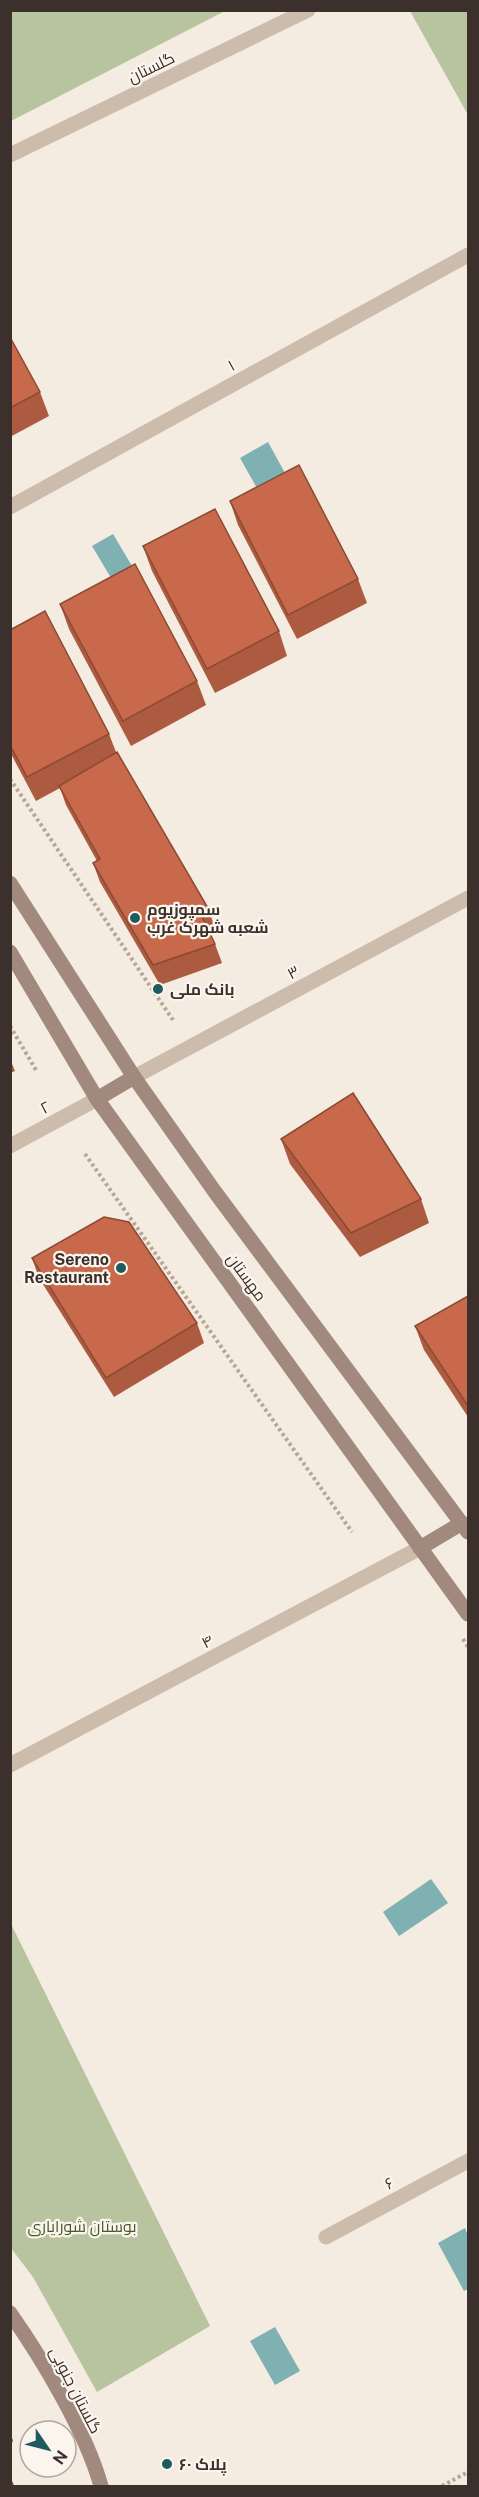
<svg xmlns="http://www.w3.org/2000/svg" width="479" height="2497" font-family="'Public Sans',Cairo,sans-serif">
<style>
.green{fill:#b8c4a0}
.water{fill:#7fb0b2}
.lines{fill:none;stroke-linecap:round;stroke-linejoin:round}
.path{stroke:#b9a596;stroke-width:4;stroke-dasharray:3 3;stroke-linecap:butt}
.street{stroke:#cdbbac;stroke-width:15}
.secondary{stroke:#a18a7d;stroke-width:15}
.wall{fill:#ac5a40}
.shaded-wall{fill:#8c4a34}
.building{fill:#c8694b;stroke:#8c4a34;stroke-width:1.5}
.poi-dot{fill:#1f5a5e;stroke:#fbf5ee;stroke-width:2}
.labels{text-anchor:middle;stroke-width:4.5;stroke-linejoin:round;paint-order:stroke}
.street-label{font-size:16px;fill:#3b302b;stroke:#fbf5ee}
.poi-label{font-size:16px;font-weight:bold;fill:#3b302b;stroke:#fbf5ee;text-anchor:start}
.park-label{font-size:16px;fill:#4a5a2e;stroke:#fbf5ee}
</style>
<rect width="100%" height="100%" fill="#f4ebe1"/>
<g class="green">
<path d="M 11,10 L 225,10 L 225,11 L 11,121 Z"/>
<path d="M 410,11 L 468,11 L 468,115 Z"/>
<path d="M 10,1922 L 210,2326 L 97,2392 L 33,2277 L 11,2248 Z"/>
</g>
<g class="water">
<path d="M 268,442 L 291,484 L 263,499 L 240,458 Z"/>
<path d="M 113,534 L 135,571 L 114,583 L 92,546 Z"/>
<path d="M 431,1879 L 448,1903 L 399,1936 L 383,1912 Z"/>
<path d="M 465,2228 L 468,2236 L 468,2289 L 464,2291 L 438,2243 Z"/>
<path d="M 275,2327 L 300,2371 L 275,2385 L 250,2341 Z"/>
</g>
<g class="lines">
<g class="path">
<path d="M 10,779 L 173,1020"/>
<path d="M 10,1026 L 36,1070"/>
<path d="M 85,1154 L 352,1532"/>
<path d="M 463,1639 L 468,1647"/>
<path d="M 442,2486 L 468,2472"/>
</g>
<g class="street">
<path d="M 10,155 L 308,10"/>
<path d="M 10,507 L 468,255"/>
<path d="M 134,1077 L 468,898"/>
<path d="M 10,1146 L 97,1099"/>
<path d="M 10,1765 L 420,1548"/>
<path d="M 326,2237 L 468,2161"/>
</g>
<g class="secondary">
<path d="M 10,883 L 134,1077 L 215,1192 L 468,1532"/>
<path d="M 10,952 L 97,1099 L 468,1614"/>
<path d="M 97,1099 L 134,1077"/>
<path d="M 420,1548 L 462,1523"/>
<path d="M 10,2313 C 43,2360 86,2432 101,2486"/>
</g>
</g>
<g class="wall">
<path d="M 10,337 L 40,392 L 49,416 L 10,437 Z"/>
<path d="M 230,501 L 358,579 L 367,603 L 297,639 L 238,525 Z"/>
<path d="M 143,546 L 279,631 L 287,656 L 215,693 L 152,571 Z"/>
<path d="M 60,604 L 197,681 L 206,705 L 131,746 L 69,629 Z"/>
<path d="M 10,630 L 109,734 L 116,752 L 208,908 L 215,928 L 208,929 L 215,944 L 222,963 L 160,985 L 100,882 L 93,863 L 97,861 L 66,805 L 60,788 L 36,801 L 10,752 Z"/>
<path d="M 10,1059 L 15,1071 L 10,1073 Z"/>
<path d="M 281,1139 L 421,1199 L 429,1223 L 360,1257 L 290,1164 Z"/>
<path d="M 32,1258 L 197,1323 L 204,1343 L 114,1397 L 39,1278 Z"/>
<path d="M 468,1296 L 468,1417 L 424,1350 L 415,1326 Z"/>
</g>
<path class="shaded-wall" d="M 10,2435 L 13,2440 L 10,2450 Z"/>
<g class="building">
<path d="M 10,337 L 40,392 L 10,408 Z"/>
<path d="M 299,465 L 358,579 L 288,615 L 230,501 Z"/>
<path d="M 215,509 L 279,631 L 207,669 L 143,546 Z"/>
<path d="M 135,564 L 197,681 L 123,721 L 60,604 Z"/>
<path d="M 45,611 L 109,734 L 27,777 L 10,745 L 10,630 Z"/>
<path d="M 117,752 L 208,908 L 199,910 L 215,944 L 153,965 L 93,863 L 100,859 L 59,786 Z"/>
<path d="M 353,1093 L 421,1199 L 351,1233 L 281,1139 Z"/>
<path d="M 104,1217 L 129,1222 L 197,1323 L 106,1378 L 32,1258 Z"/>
<path d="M 468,1296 L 468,1406 L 415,1326 Z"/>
<path d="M 10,2478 L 14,2487 L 10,2487 Z"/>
</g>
<g class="poi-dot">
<circle cx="135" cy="918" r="6"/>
<circle cx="158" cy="989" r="6"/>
<circle cx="121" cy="1268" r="6"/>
<circle cx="167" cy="2464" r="6"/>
</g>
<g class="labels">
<g class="street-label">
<text transform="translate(151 67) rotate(-26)" y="6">گلستان</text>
<text transform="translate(231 365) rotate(-29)" y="6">۱</text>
<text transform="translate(293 972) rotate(-28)" y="6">۳</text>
<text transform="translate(45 1107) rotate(-28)" y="6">۲</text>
<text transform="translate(247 1277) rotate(54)" y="6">مهستان</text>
<text transform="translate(207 1641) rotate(-28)" y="6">۴</text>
<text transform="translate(389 2183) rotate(-28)" y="6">۶</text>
<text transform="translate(76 2390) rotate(63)" y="6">گلستان جنوبی</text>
</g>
<g class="poi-label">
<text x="147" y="915">سمپوزیوم<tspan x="147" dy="18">شعبه شهرک غرب</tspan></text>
<text x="170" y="995">بانک ملی</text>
<text x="109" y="1265" text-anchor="end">Sereno<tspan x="109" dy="18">Restaurant</tspan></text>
<text x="179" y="2470">پلاک ۶۰</text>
</g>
<g class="park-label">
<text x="82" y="2232">بوستان شورایاری</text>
</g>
</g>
<rect width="479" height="2497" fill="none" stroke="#3b302b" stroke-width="24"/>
<g transform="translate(48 2449) rotate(125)"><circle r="28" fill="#fbf5ee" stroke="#aea6a0" stroke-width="1.5"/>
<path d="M0-4.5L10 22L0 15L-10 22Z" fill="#1f5a5e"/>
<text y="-9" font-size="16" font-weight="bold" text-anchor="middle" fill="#3b302b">N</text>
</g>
</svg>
